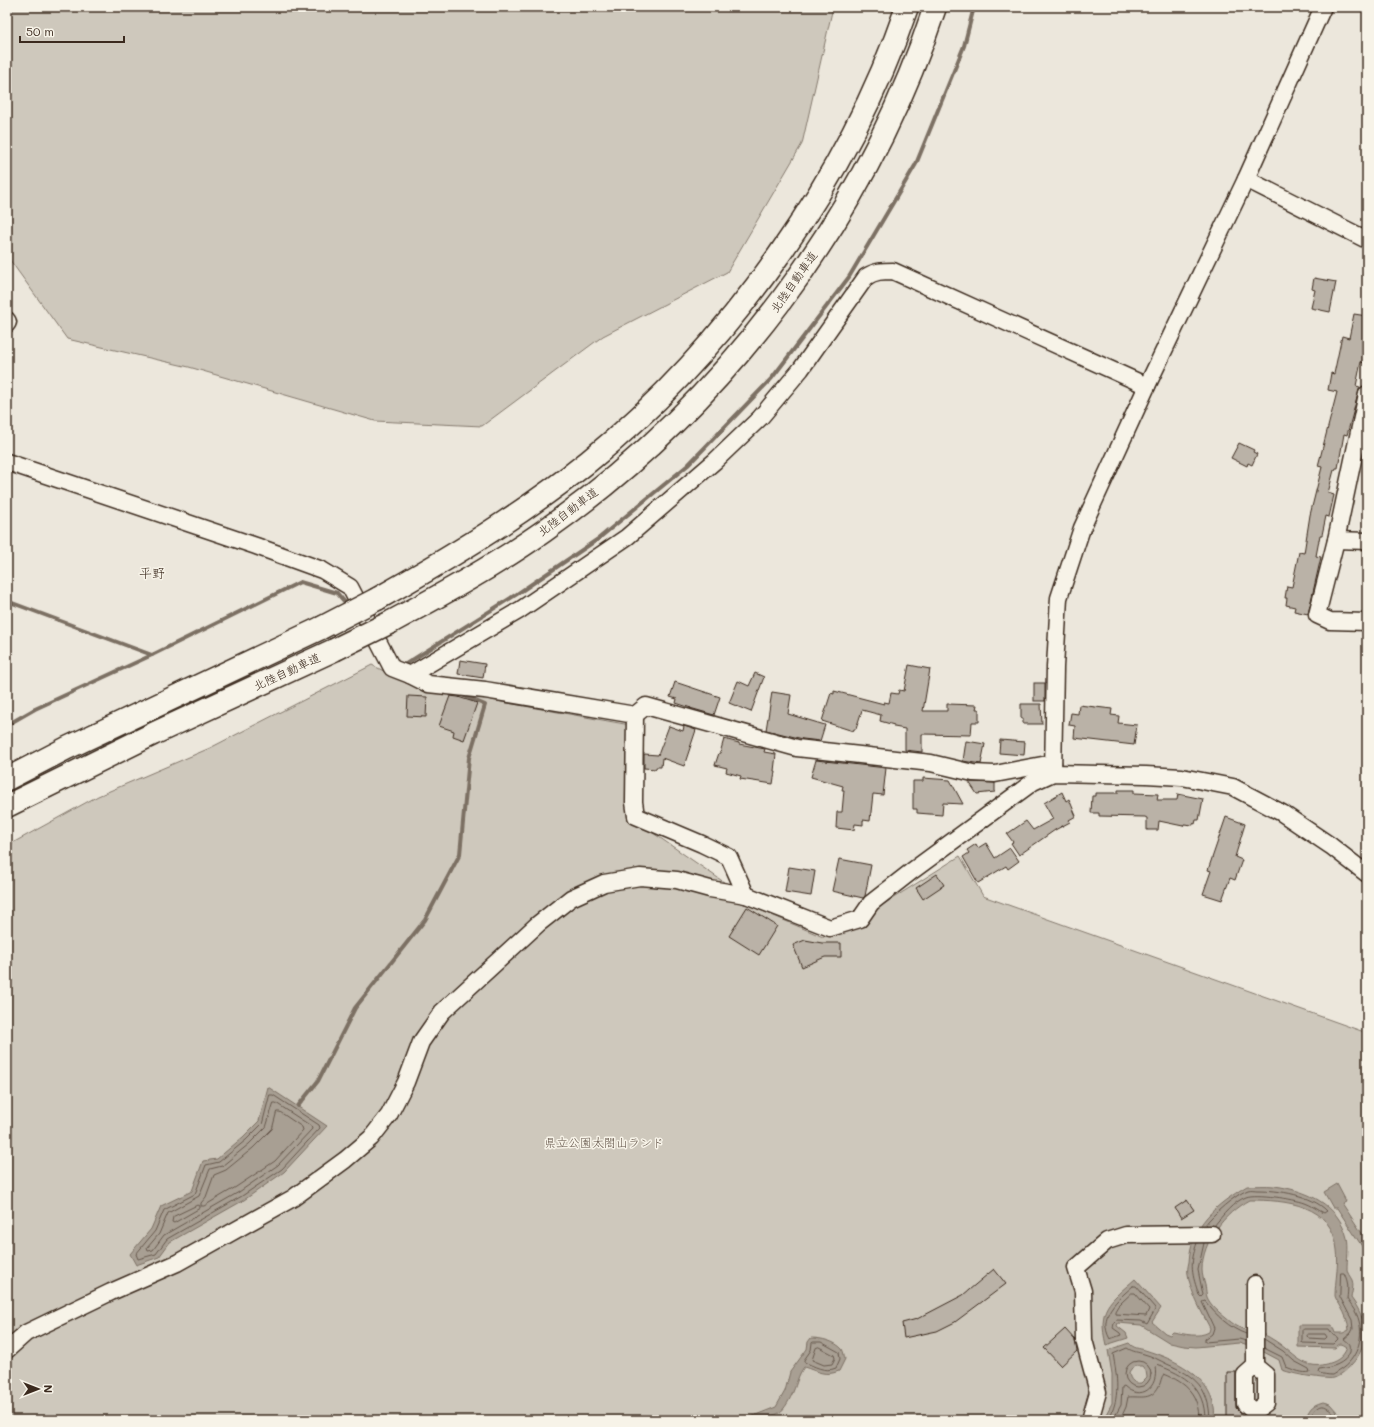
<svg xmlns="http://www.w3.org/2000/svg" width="1374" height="1427" font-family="Mali,'Klee One',sans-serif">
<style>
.green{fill:#cec8bc;stroke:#84796d}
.water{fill:#a89f93;stroke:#7c7064;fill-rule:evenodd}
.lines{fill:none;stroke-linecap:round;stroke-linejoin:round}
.shore{stroke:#67594d;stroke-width:1}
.stream{stroke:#7c7064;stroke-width:4}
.building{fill:#bab2a7;stroke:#3b2a1e}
.minor-casing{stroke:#3b2a1e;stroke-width:19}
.highway-casing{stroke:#3b2a1e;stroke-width:25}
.minor{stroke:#f7f3e8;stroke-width:16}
.highway{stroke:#f7f3e8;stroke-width:22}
.highway-bridge-casing{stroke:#3b2a1e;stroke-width:25;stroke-linecap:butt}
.highway-bridge{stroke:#f7f3e8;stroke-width:22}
.labels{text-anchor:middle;stroke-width:3;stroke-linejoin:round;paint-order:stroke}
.street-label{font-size:12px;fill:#3b2a1e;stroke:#f7f3e8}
.park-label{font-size:12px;fill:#605246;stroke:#f7f3e8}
.neighbourhood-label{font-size:13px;fill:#3b2a1e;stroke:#f7f3e8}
</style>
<rect width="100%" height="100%" fill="#ece7dc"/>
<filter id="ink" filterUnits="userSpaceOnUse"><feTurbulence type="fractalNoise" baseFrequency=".025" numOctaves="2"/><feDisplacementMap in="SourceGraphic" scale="8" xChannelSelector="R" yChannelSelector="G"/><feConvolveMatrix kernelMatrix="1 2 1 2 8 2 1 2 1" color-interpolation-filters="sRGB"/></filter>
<g filter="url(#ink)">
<g class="green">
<path d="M 7,7 L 833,7 L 802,144 L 727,272 L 603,336 L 482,426 L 375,421 L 189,367 L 67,339 L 7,256 Z"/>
<path d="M 372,665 L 413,686 L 630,725 L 630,817 L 731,887 L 739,901 L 823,937 L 860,919 L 960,856 L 983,896 L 1367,1033 L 1367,1420 L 7,1420 L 7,846 L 98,796 L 210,748 Z"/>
</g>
<g class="water">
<path d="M 268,1087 L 327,1126 L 284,1172 L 244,1200 L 170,1242 L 159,1257 L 136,1265 L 130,1254 L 151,1229 L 161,1206 L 192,1191 L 203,1161 L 217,1159 L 243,1137 L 259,1121 Z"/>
<path d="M 1337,1184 L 1346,1201 L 1342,1203 L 1367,1241 L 1367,1254 L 1337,1208 L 1333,1208 L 1324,1192 Z"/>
<path d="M 1247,1186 C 1256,1186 1266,1185 1274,1186 C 1306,1190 1339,1204 1347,1238 C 1349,1248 1347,1259 1347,1269 C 1347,1273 1350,1276 1352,1280 C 1354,1286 1352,1292 1351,1298 C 1367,1319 1371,1344 1351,1365 C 1347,1370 1340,1376 1334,1378 C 1331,1379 1325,1378 1322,1378 C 1307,1376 1297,1375 1282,1370 L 1279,1360 L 1260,1350 L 1239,1343 L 1196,1347 L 1184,1346 L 1170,1343 L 1141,1325 L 1118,1323 L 1117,1326 L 1126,1333 L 1128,1338 L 1106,1345 C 1097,1308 1109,1302 1135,1279 L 1161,1308 L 1152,1322 L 1165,1333 L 1170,1335 L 1173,1332 C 1185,1334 1198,1338 1209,1332 L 1210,1328 C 1202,1313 1190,1291 1188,1274 C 1187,1271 1188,1266 1189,1262 C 1191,1224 1216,1205 1247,1186 ZM 1249,1200 C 1286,1200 1333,1204 1337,1250 C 1339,1265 1335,1281 1335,1296 C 1336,1300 1339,1303 1341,1307 C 1345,1314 1348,1321 1349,1330 L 1343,1333 L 1335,1333 L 1332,1325 L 1298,1325 L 1298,1347 L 1335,1348 C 1340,1343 1341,1343 1347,1347 C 1345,1354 1340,1359 1333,1362 C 1303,1374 1295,1352 1272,1339 C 1265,1334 1258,1333 1249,1331 C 1240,1329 1233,1324 1226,1318 C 1220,1313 1210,1305 1207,1297 C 1206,1294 1206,1289 1205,1285 C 1204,1281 1202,1275 1202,1270 C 1202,1241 1225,1213 1249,1200 Z"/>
<path d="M 811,1338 C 821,1338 835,1341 842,1349 C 844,1352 844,1356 845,1359 L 839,1371 C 825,1377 817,1371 804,1367 C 798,1375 797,1383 793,1392 C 790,1399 785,1409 779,1413 C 771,1418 752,1420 743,1420 L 776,1407 L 785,1391 L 790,1372 L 807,1349 L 808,1342 Z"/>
<path d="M 1129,1343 C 1134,1349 1139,1348 1145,1350 C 1174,1359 1209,1375 1214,1407 C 1215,1411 1214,1416 1214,1420 L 1103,1420 L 1112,1403 L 1112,1374 L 1108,1350 ZM 1134,1366 L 1142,1366 L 1146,1371 L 1147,1377 L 1141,1383 C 1134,1384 1130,1380 1129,1373 Z"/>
<path d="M 1323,1402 L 1330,1404 L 1344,1420 L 1304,1420 C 1311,1409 1309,1406 1323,1402 Z"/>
</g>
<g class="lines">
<g class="shore">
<path d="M 270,1095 L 273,1095 L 319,1125 L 320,1128 L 282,1169 L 242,1196 L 167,1239 L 156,1254 L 138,1259 L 136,1254 L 155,1231 L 164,1210 L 195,1194 L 206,1165 L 219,1162 L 246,1140 L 262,1124 Z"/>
<path d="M 274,1103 L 276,1103 L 311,1126 L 312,1129 L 278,1165 L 239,1192 L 164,1235 L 153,1250 L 148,1251 L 147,1248 L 159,1234 L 168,1213 L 199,1196 L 210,1169 L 222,1166 L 249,1144 L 266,1127 Z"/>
<path d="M 277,1112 L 280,1112 L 302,1127 L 303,1130 L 275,1161 L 236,1187 L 204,1206 L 201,1206 L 201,1203 L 206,1197 L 214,1175 L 226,1170 L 253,1148 L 272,1129 Z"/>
<path d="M 198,1205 L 200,1206 L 200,1208 L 174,1223 L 172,1222 L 173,1217 Z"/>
<path d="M 1205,1225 C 1212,1215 1236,1194 1248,1190 C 1251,1189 1255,1190 1257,1190 C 1278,1190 1312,1195 1327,1211 L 1324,1213 C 1318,1210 1311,1205 1305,1203 C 1294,1199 1256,1193 1246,1197 C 1233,1202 1223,1215 1214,1226"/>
<path d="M 1197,1243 C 1189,1264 1192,1275 1199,1295 L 1201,1297 L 1203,1295 L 1198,1270 L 1204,1243"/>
<path d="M 1341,1273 L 1344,1273 C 1349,1283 1348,1289 1347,1299 C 1351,1306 1357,1312 1359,1321 C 1364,1339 1356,1360 1340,1370 C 1338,1371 1334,1374 1332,1375 C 1328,1375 1323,1374 1319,1373 L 1318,1372 L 1319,1369 C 1330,1368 1346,1364 1350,1352 C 1350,1350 1351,1347 1350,1345 C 1350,1343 1346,1341 1344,1339 L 1351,1333 L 1353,1329 L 1352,1320 L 1340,1297 Z"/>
<path d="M 1133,1286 L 1136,1286 L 1155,1308 L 1155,1310 L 1147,1324 L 1141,1321 L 1116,1320 L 1114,1322 L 1113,1328 L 1120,1333 L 1121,1335 L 1110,1339 C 1097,1316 1117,1300 1133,1286 Z"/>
<path d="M 1132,1293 L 1135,1293 L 1149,1309 L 1146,1316 L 1115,1314 L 1115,1311 L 1118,1306 Z"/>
<path d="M 1304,1329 L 1329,1329 L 1333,1335 L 1337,1337 L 1338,1339 L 1333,1344 L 1303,1343 L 1302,1342 L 1302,1331 Z"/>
<path d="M 1246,1334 C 1229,1328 1216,1315 1205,1301 L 1202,1302 L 1214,1328 L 1212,1334 L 1205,1339 L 1205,1342 L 1239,1339 L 1246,1341"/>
<path d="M 1309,1334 L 1325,1334 L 1327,1337 L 1325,1339 L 1309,1338 L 1307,1336 Z"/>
<path d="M 1264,1339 L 1283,1351 L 1294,1361 L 1309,1369 L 1310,1372 C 1303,1374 1294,1370 1286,1367 L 1282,1357 L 1264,1348"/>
<path d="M 814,1342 L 821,1342 L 839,1352 L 840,1359 L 836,1368 C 825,1373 814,1366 804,1362 L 804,1360 L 811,1350 L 812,1343 Z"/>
<path d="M 819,1347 L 834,1355 L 835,1358 L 832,1364 L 824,1365 L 812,1360 L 816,1348 Z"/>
<circle cx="1138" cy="1374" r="13"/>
<path d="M 1108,1420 C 1121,1398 1117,1377 1113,1354 L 1127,1348 C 1133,1352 1138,1352 1144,1354 C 1152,1356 1159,1360 1167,1364 C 1195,1376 1209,1387 1210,1420"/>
<path d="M 1113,1420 L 1121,1405 L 1122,1387 L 1124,1386 C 1141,1402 1159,1387 1155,1367 L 1157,1365 C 1185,1375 1205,1387 1205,1420"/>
<path d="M 1120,1420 L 1126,1407 L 1128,1397 C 1141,1396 1151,1401 1159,1386 C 1161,1382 1161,1377 1164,1374 C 1187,1383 1199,1395 1199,1420"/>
<path d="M 1309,1420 C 1312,1413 1318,1401 1328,1408 C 1332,1410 1336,1416 1339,1420"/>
</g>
<g class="stream">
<path d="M 7,601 L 152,655"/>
<path d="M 401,667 L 517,594 L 598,539 L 688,465 L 772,378 L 849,277 L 916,164 L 964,46 L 974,7"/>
<path d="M 7,725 L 35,709 L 152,655 L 300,582 L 337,593 L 349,607"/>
<path d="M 298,1106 L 318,1081 L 355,1008 L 425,920 L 460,854 L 469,758 L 485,705 L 460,694"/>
</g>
</g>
<g class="building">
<path d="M 1314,278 L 1336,282 L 1330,312 L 1311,308 L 1315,290 L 1312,289 Z"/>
<path d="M 1354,314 L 1367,316 L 1367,333 L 1364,347 L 1365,347 L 1365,352 L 1366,352 L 1364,363 L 1361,362 L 1356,386 L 1360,387 L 1347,435 L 1344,434 L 1338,468 L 1336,468 L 1335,470 L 1334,470 L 1328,493 L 1334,495 L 1329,517 L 1326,516 L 1322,535 L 1320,535 L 1316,556 L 1321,557 L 1308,614 L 1294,611 L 1295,607 L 1286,605 L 1287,598 L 1285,598 L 1287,586 L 1292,587 L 1299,552 L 1304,553 L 1310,515 L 1322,467 L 1318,466 L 1337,392 L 1328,390 L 1331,373 L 1334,374 L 1342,336 L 1349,338 Z"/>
<path d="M 1239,443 L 1254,450 L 1253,452 L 1257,454 L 1252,465 L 1248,463 L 1247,466 L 1231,458 Z"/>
<path d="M 460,660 L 485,664 L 483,678 L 458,674 Z"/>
<path d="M 909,665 L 930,669 L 923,711 L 947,711 L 947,704 L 977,705 L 976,709 L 979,709 L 979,722 L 972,722 L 971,735 L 922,734 L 922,752 L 905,750 L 905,729 L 894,727 L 894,725 L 880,721 L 881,715 L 862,710 L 856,729 L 854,729 L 853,731 L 822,721 L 831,693 L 834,694 L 834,691 L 884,704 L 884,702 L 889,703 L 891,693 L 898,694 L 899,690 L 904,691 Z"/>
<path d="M 755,673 L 764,677 L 751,712 L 729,703 L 738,681 L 749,686 Z"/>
<path d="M 675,682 L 720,697 L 714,715 L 690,708 L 691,708 L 676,703 L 677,699 L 670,697 Z"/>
<rect x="1034" y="683" width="11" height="18"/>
<path d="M 772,692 L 791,695 L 788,714 L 825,725 L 820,741 L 803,739 L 766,730 Z"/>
<path d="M 408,696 L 427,697 L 426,717 L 407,716 Z"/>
<path d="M 450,696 L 458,697 L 477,703 L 464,740 L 453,736 L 454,731 L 439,726 Z"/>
<path d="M 1021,704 L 1041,704 L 1042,724 L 1023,724 L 1023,718 L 1021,718 Z"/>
<path d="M 1079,705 L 1112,709 L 1111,715 L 1119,716 L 1118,723 L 1137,725 L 1134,745 L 1074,738 L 1075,726 L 1069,725 L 1071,713 L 1078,714 Z"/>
<path d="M 669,726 L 683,731 L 684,726 L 696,730 L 684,766 L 662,758 L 661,767 L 656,767 L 656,769 L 644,768 L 644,754 L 658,755 Z"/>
<path d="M 724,739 L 739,743 L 739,744 L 765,749 L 764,752 L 776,754 L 774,771 L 775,771 L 773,784 L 740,779 L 741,776 L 726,772 L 727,768 L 715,765 L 719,753 L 720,753 Z"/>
<path d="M 1000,740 L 1025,742 L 1024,755 L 999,753 Z"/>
<path d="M 966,741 L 985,744 L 981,764 L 963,761 Z"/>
<path d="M 816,760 L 886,768 L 883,795 L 873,794 L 870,821 L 863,820 L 863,825 L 855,824 L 854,830 L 836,828 L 837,812 L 842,812 L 844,790 L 842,790 L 843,786 L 811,777 Z"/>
<path d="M 923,778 L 950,780 L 963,804 L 943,803 L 942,815 L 917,813 L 917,809 L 913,809 L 913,781 L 923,781 Z"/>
<path d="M 969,782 L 995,783 L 995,792 L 977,794 Z"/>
<path d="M 1118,790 L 1134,790 L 1134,793 L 1158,794 L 1157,800 L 1177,800 L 1178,794 L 1203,799 L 1199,820 L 1196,820 L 1195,824 L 1193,823 L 1193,825 L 1184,824 L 1183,826 L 1159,821 L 1158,830 L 1147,830 L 1147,818 L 1145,817 L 1099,816 L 1099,813 L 1091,813 L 1092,796 L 1096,796 L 1096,793 L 1118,793 Z"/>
<path d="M 1062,792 L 1066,801 L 1069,799 L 1076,816 L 1069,820 L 1070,822 L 1055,830 L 1019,855 L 1011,843 L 1013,842 L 1007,834 L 1026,821 L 1033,830 L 1053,819 L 1044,803 Z"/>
<path d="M 1226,817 L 1245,824 L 1235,857 L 1242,860 L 1235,880 L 1230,878 L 1222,900 L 1203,894 L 1211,871 L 1208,870 Z"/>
<path d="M 986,843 L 995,858 L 1010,848 L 1019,861 L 1008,869 L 1006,866 L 978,883 L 963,857 L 969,853 L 967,850 L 976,844 L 978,848 Z"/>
<path d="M 839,859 L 871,865 L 865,896 L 863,898 L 832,891 Z"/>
<path d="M 789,867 L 815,871 L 811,896 L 785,892 Z"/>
<path d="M 937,874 L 944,885 L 923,899 L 916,888 Z"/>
<path d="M 747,907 L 777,926 L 759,955 L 729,936 Z"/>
<path d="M 805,940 L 822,943 L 841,943 L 841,957 L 825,957 L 802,967 L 793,945 Z"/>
<path d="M 1187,1200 L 1194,1210 L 1181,1218 L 1175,1208 Z"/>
<path d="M 994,1269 L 1006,1284 L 955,1322 L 937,1331 L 904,1338 L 902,1323 L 917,1319 L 963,1295 Z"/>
<path d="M 1065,1329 L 1075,1340 L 1077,1351 L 1061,1366 L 1044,1348 Z"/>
<path d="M 1227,1372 L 1236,1372 L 1236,1408 L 1241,1413 L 1241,1420 L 1227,1420 Z"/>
</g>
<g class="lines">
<g class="minor-casing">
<g id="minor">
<path d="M 1246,179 L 1367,240"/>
<path d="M 7,320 L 8,322 L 7,324"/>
<path d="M 1367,394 L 1336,540 L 1317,615 L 1330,621 L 1367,622"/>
<path d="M 7,462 L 256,546 L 322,570 L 350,587 L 392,668 L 410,675 L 520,610 L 627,537 L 715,461 L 760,418 L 801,369 L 866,277 C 875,271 882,271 893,271 L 1147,386"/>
<path d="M 1336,540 L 1367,541"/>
<path d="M 410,675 L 428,684 L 485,690 L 635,715 L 646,706 L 797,748 L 931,763 L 973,773 L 995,774 L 1053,763"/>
<path d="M 635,715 L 634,802 L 636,816 L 702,844 L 729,857 L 746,895"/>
<path d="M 1053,773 L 1055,667 L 1059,598 L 1082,528 L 1147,386 L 1246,179 L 1323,7"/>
<path d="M 7,1350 L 26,1333 L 111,1292 L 177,1263 L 293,1198 L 345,1160 L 371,1138 L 389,1115 L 406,1082 L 421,1042 L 442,1012 L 538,924 L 571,898 L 604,883 L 640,877 L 677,880 L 710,889 L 746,895 L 830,928 L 860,919 L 871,903 L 912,871 L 1033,782 L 1053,773 L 1146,775 L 1182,777 L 1233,787 L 1282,813 L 1331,846 L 1367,874"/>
<path d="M 1254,1412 L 1266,1403 L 1266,1375 L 1255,1366"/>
<path d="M 1090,1420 L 1098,1392 L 1084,1340 L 1083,1291 L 1076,1268 L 1107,1241 L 1126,1235 L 1212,1234"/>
<path d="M 1254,1420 L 1254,1412 L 1245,1404 L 1245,1375 L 1255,1366 L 1255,1284"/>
</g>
</g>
<g class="highway-casing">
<g id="highway">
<path d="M 377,599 C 450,558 523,514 589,461 C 729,347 848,179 907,7"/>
<path d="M 391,622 C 443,594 496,565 544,531 C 726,403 865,218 935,7"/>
<path d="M 7,779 L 67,748 L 321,628"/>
<path d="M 7,806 L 153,734 L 334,650"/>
</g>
</g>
<use href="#minor" class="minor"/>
<use href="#highway" class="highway"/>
<g class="highway-bridge-casing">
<g id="highway-bridge">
<path d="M 321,628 L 377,599"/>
<path d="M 334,650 L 391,622"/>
</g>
</g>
<use href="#highway-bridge" class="highway-bridge"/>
</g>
</g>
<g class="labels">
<g class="street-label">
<text transform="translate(794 282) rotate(-55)" y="4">北陸自動車道</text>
<text transform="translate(568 512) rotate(-37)" y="4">北陸自動車道</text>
<text transform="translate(287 672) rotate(-25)" y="4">北陸自動車道</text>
</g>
<g class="park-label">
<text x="604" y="1147">県立公園太閤山ランド</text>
</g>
<g class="neighbourhood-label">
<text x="152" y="578">平野</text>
</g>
</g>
<rect width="1374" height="1427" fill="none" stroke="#f7f3e8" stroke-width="24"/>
<rect x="12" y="12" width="1350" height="1403" fill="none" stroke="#3b2a1e" stroke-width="1.5" filter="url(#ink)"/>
<g transform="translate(38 1389) rotate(90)" stroke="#f7f3e8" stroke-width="3" paint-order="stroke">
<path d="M0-3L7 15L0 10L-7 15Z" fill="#3b2a1e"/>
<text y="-6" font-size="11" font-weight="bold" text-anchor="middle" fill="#3b2a1e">N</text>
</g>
<path d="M20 36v6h104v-6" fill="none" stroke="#3b2a1e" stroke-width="2"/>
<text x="26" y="36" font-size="12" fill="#3b2a1e" stroke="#f7f3e8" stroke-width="3" paint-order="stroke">50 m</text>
</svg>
